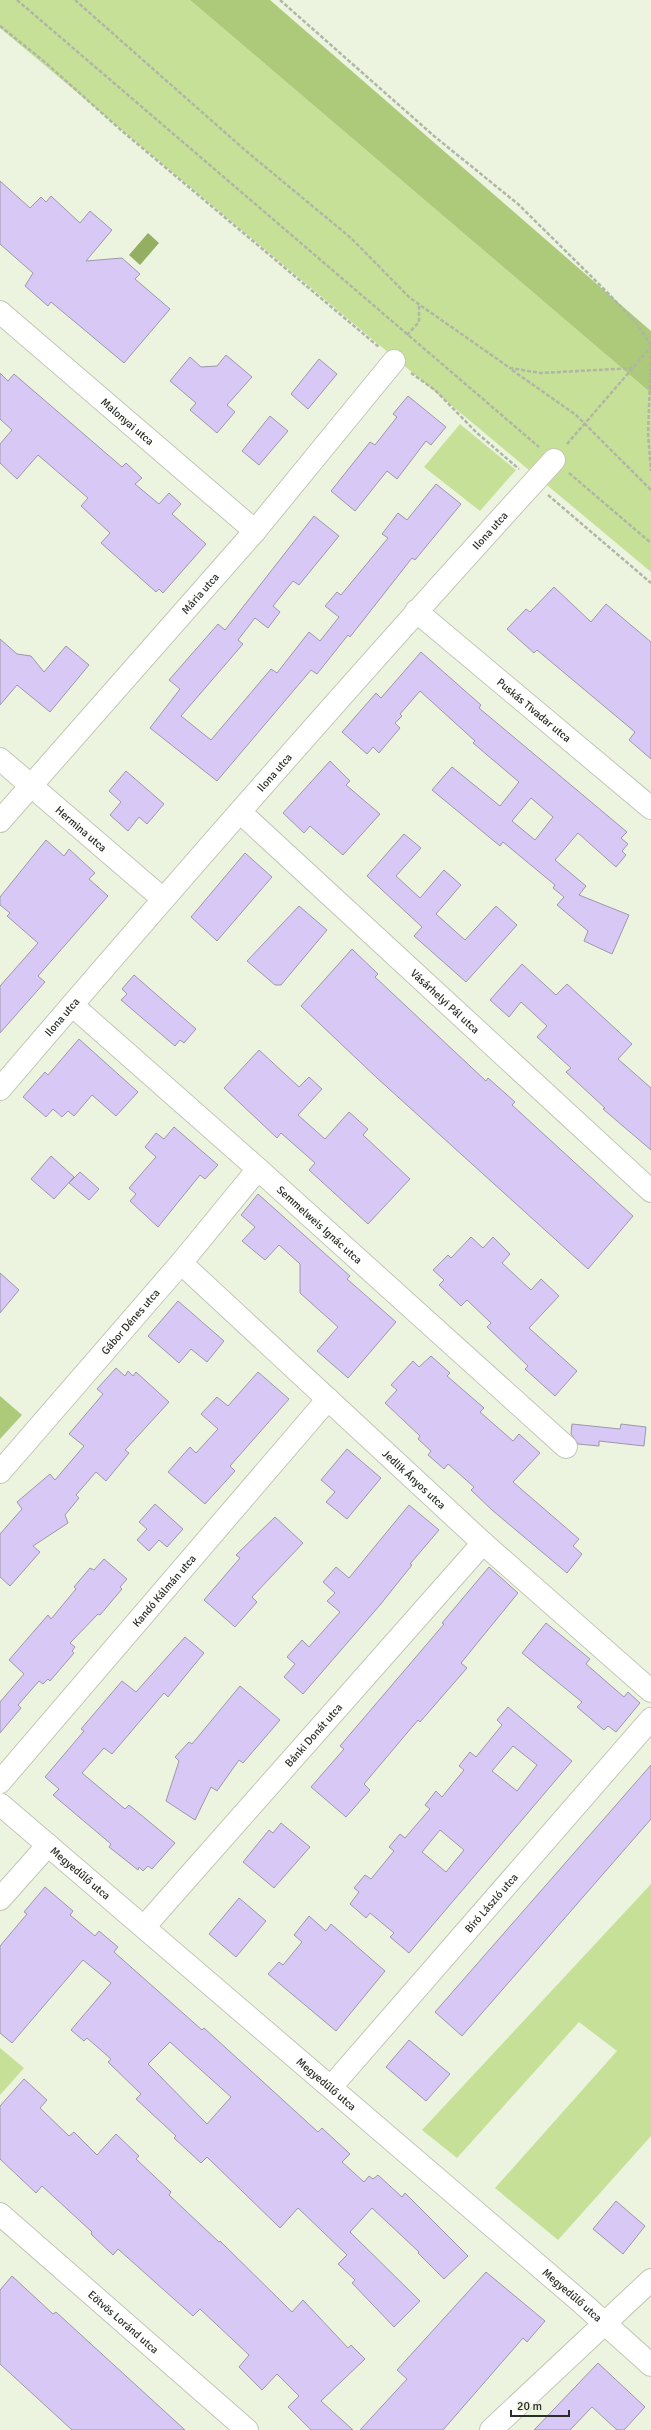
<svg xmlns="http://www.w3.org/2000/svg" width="651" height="2430" font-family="Signika,sans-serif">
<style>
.green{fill:#c6e098}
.forest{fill:#adc97a}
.water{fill:#94af61}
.building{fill:#d8c8f6;stroke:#9e98ab;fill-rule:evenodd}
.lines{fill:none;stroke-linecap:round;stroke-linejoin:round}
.minor-casing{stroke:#c0c8b4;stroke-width:24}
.path{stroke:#b0b6a6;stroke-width:2.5;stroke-dasharray:4 2;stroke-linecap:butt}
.minor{stroke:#fff;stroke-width:22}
.labels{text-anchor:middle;stroke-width:3.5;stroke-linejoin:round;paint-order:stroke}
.street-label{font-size:11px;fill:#2a2d25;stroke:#ecf4e0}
</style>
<rect width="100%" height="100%" fill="#ecf4e0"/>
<g class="green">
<path d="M 0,0 L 190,0 L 651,393 L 651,572 L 0,28 Z"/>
<path d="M 460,424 L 516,470 L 480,511 L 424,467 Z"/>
<path d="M 651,1884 L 651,2136 L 558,2240 L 495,2188 L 617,2051 L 579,2022 L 457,2158 L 422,2130 Z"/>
<path d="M 0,2048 L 24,2068 L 0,2095 Z"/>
</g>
<g class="forest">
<path d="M 190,0 L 270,0 L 651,331 L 651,393 Z"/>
<path d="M 0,1396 L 22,1415 L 0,1439 Z"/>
</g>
<path class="water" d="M 148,233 L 159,243 L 140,265 L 129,255 Z"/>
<g class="building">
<path d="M 0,181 L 30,208 L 41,197 L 46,202 L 51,196 L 80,223 L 90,211 L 112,230 L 86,261 L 122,258 L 140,274 L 135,279 L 170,309 L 124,363 L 51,302 L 48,306 L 25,286 L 33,273 L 0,244 Z"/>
<path d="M 226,355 L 252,377 L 227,405 L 235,412 L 217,433 L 190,410 L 196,403 L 170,381 L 190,357 L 201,367 L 217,366 Z"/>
<path d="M 319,359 L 337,374 L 308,409 L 291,394 Z"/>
<path d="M 0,373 L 8,381 L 14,374 L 122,467 L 126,463 L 142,478 L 135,484 L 159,504 L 169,493 L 181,504 L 172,514 L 206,544 L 163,593 L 159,589 L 156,592 L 101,543 L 110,533 L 81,506 L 88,498 L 38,455 L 17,479 L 0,463 L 0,444 L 12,430 L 0,419 Z"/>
<path d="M 408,396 L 446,427 L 431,445 L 426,441 L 397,479 L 387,471 L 355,511 L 331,491 L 370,442 L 375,445 L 397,417 L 393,414 Z"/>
<path d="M 270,416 L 288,431 L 259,465 L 242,451 Z"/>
<path d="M 436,484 L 461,504 L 415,560 L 412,558 L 350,637 L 348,635 L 317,674 L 311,670 L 217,781 L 150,728 L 180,689 L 169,680 L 218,624 L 225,630 L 314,516 L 339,536 L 299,585 L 293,581 L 273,606 L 280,612 L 268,628 L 255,618 L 238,640 L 243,644 L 181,716 L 211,740 L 271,669 L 277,673 L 309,632 L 320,641 L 339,617 L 325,606 L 337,592 L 341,595 L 388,538 L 382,534 L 398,513 L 407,520 Z"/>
<path d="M 554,587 L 591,622 L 606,604 L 651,642 L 651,759 L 629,740 L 635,732 L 537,650 L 534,653 L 507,629 L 526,609 L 530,612 Z"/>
<path d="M 0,639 L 17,654 L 31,656 L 44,672 L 66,646 L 89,665 L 50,712 L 17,685 L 0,705 Z"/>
<path d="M 421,652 L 481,705 L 479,708 L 627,832 L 621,838 L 628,844 L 622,851 L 626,855 L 616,867 L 578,833 L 555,860 L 586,886 L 579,895 L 629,915 L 612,954 L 584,941 L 588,931 L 557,905 L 564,897 L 553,888 L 555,885 L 503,842 L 500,846 L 432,790 L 452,767 L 500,806 L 519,782 L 473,743 L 475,741 L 420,691 L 400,714 L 402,716 L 395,723 L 400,728 L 379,753 L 373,747 L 367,754 L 342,732 L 376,693 L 381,698 ZM 531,798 L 553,817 L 535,840 L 512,821 Z"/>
<path d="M 330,761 L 350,781 L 346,785 L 380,814 L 343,855 L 310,826 L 304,833 L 283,813 Z"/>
<path d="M 126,771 L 164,804 L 147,824 L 139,817 L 128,831 L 110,815 L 121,802 L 109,791 Z"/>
<path d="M 404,834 L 421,848 L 396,876 L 420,898 L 444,870 L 461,885 L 436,914 L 465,940 L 496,906 L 517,925 L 466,982 L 414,936 L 422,927 L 367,876 Z"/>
<path d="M 46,840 L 64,856 L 69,849 L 95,873 L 89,879 L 108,896 L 38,976 L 45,982 L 0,1033 L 0,986 L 38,943 L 7,916 L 10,913 L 0,905 L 0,897 Z"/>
<path d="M 245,853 L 272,877 L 217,941 L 191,917 Z"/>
<path d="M 299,906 L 327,930 L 281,985 L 275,985 L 247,961 Z"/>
<path d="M 352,949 L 378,974 L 375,977 L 486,1081 L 488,1078 L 515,1102 L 512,1105 L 633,1216 L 588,1269 L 377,1078 L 301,1006 Z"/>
<path d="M 522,964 L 556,995 L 567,984 L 632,1044 L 618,1059 L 651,1088 L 651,1150 L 603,1109 L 605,1108 L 566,1072 L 571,1068 L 537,1037 L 547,1026 L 521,1002 L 509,1017 L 490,1000 Z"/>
<path d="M 134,975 L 196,1029 L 184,1043 L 180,1040 L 175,1046 L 121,1000 L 127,994 L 122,989 Z"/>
<path d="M 79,1039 L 138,1092 L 116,1116 L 92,1095 L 74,1116 L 68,1111 L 62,1117 L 53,1109 L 46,1117 L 23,1097 L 45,1072 L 48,1075 Z"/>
<path d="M 259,1050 L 299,1087 L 309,1077 L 322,1089 L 298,1115 L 325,1139 L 349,1112 L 368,1129 L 363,1135 L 410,1179 L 368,1224 L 309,1170 L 315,1163 L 281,1133 L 277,1138 L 224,1088 Z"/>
<path d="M 174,1127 L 218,1165 L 205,1179 L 200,1175 L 158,1227 L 130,1201 L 136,1194 L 129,1188 L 156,1157 L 145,1147 L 156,1133 L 164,1139 Z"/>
<path d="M 51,1156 L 74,1177 L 54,1199 L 31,1179 Z"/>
<path d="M 80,1172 L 99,1189 L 89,1200 L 69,1183 Z"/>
<path d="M 258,1194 L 350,1276 L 347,1279 L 396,1322 L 348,1378 L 317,1351 L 338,1327 L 300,1293 L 300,1264 L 279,1245 L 265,1260 L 242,1241 L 255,1227 L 241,1215 Z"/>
<path d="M 471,1237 L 483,1248 L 493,1237 L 510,1254 L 502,1263 L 531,1290 L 541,1279 L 559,1296 L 529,1328 L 577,1371 L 555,1396 L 525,1369 L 528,1366 L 487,1327 L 491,1323 L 467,1300 L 461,1306 L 439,1285 L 444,1280 L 433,1270 L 448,1255 L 451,1258 Z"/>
<path d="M 0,1273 L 19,1290 L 0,1313 Z"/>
<path d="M 178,1301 L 224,1341 L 207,1362 L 191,1349 L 179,1363 L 148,1336 Z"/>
<path d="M 431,1356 L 450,1373 L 447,1376 L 484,1408 L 480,1412 L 513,1441 L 519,1434 L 540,1453 L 513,1482 L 579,1539 L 573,1546 L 582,1554 L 567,1573 L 492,1510 L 471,1490 L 474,1487 L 448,1464 L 444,1469 L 428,1455 L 431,1451 L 418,1439 L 420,1436 L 385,1403 L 397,1390 L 391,1385 L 413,1361 L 419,1367 Z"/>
<path d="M 116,1368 L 125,1376 L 128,1371 L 133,1376 L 136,1372 L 169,1402 L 125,1450 L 129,1453 L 106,1481 L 96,1472 L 76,1495 L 79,1498 L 65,1515 L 68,1523 L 33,1546 L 40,1552 L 10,1586 L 0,1577 L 0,1534 L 22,1509 L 17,1502 L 50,1474 L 55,1480 L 84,1446 L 69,1434 L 103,1394 L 97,1389 Z"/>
<path d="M 258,1372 L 289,1399 L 230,1466 L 235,1471 L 205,1504 L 168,1472 L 190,1447 L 196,1453 L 218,1429 L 201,1414 L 217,1397 L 228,1406 Z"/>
<path d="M 572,1424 L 620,1429 L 621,1424 L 646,1427 L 644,1446 L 599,1441 L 599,1446 L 578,1444 L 571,1434 Z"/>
<path d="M 347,1449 L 381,1478 L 347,1519 L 326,1502 L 335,1492 L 321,1480 Z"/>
<path d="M 155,1504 L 183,1529 L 167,1547 L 159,1540 L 149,1551 L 137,1540 L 147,1529 L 139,1522 Z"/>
<path d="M 409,1505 L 439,1530 L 410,1564 L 412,1565 L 380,1605 L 303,1694 L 284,1677 L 295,1664 L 287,1657 L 302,1640 L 309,1647 L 340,1612 L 327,1601 L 335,1593 L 323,1582 L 336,1567 L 349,1578 Z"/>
<path d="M 275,1517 L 303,1543 L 252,1597 L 257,1602 L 235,1627 L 204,1600 L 240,1558 L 236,1555 Z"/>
<path d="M 104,1559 L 127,1579 L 120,1587 L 122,1589 L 100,1615 L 98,1614 L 70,1643 L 75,1647 L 72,1651 L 74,1653 L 50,1681 L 48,1679 L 43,1684 L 39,1681 L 18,1705 L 21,1708 L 0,1733 L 0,1702 L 24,1674 L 9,1660 L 48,1615 L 51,1619 L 76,1589 L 74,1587 L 90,1568 L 94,1570 Z"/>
<path d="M 489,1567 L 518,1593 L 461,1663 L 467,1668 L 420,1722 L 418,1720 L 364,1784 L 370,1790 L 346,1817 L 311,1787 L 344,1749 L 340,1746 L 444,1624 L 442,1623 Z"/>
<path d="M 546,1623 L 590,1659 L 586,1664 L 624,1697 L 628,1692 L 640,1703 L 616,1732 L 608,1726 L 604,1730 L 577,1707 L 582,1702 L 522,1653 Z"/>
<path d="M 185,1637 L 204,1653 L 168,1697 L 164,1693 L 112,1754 L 104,1748 L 82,1773 L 125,1809 L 129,1805 L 175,1843 L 152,1869 L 148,1866 L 143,1871 L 139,1867 L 138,1870 L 109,1847 L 111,1844 L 53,1795 L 59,1789 L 45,1777 L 84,1731 L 81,1729 L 122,1681 L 136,1692 Z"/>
<path d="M 240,1686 L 280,1720 L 243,1763 L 239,1760 L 217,1791 L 211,1787 L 195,1820 L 166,1801 L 179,1761 L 175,1757 L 189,1742 L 192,1744 Z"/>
<path d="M 508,1707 L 572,1761 L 409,1953 L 390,1937 L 394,1933 L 370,1913 L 366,1918 L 350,1904 L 359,1892 L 354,1888 L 365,1875 L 371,1879 L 394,1851 L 389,1847 L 400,1834 L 405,1838 L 430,1809 L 425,1805 L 436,1791 L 442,1797 L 464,1770 L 459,1766 L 470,1752 L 476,1757 L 502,1725 L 497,1720 ZM 513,1746 L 537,1765 L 517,1791 L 492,1771 ZM 440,1830 L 464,1850 L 446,1872 L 422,1852 Z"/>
<path d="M 651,1765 L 651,1819 L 462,2036 L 435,2012 Z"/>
<path d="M 281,1823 L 310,1847 L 274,1888 L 243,1862 L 269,1830 L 273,1833 Z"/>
<path d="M 45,1887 L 73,1911 L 70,1915 L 95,1936 L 99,1931 L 118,1947 L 114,1952 L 202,2030 L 204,2028 L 318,2132 L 322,2128 L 350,2154 L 342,2162 L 364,2182 L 369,2176 L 373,2179 L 378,2175 L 402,2197 L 405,2193 L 468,2256 L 444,2279 L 418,2253 L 419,2252 L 372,2208 L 350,2232 L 420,2301 L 394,2327 L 352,2283 L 355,2280 L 338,2264 L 347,2255 L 298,2208 L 280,2228 L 207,2157 L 201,2163 L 174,2138 L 176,2136 L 136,2099 L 141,2094 L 108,2062 L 111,2059 L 87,2038 L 84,2041 L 71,2030 L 111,1983 L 83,1960 L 12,2043 L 0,2033 L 0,1946 L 27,1914 L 24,1912 ZM 170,2042 L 231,2097 L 207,2124 L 148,2064 Z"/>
<path d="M 239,1898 L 266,1921 L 236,1957 L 209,1934 Z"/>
<path d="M 309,1916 L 326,1931 L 331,1924 L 385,1971 L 336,2031 L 268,1974 L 279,1962 L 283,1965 L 302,1942 L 294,1935 Z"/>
<path d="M 409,2040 L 450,2074 L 426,2101 L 386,2067 Z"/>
<path d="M 24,2079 L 47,2100 L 40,2108 L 69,2136 L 74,2132 L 97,2155 L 116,2134 L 139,2156 L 136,2159 L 171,2192 L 169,2195 L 219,2242 L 220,2241 L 292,2312 L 303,2300 L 348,2348 L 351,2345 L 365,2359 L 321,2401 L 353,2430 L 311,2430 L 288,2407 L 299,2396 L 277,2374 L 262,2390 L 239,2367 L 249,2355 L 200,2309 L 193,2316 L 118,2249 L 113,2255 L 91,2234 L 92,2232 L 42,2186 L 36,2193 L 0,2159 L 0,2106 Z"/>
<path d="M 616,2201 L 645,2226 L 623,2254 L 593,2229 Z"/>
<path d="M 486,2272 L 545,2321 L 527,2342 L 523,2338 L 443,2430 L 360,2430 L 407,2379 L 397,2370 Z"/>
<path d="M 12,2276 L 53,2314 L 56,2312 L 185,2430 L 72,2430 L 0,2364 L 0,2290 Z"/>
<path d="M 598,2363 L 645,2407 L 624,2430 L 617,2430 L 592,2407 L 570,2430 L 534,2430 Z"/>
</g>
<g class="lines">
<g class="minor-casing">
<g id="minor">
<path id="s1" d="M 0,312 L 255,531"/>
<path id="s2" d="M 416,611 L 651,808"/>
<path id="s3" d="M 0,759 L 163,899"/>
<path id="s4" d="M 240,812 L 651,1191"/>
<path id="s5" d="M 0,821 L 255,531 L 394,361"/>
<path id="s6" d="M 72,1005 L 258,1169 L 566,1447"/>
<path id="s7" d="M 0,1089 C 182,876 366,666 554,460"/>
<path id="s8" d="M 181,1263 L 483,1543 L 651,1691"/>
<path id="s9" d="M 0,1472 L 181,1263 L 258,1169"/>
<path id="s10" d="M 0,1782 L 328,1399"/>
<path id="s11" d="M 0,1804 L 582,2303 L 651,2365"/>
<path d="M 0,1899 L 48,1845"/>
<path id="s12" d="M 144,1927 L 483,1543"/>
<path id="s13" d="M 331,2087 L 651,1719"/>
<path id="s14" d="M 0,2214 L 247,2430"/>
<path d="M 491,2430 L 651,2280"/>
</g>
</g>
<g class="path">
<path d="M 17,0 L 539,447"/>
<path d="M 75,0 L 246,151 L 351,238 L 410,298 L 510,368 L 541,373 L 634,368"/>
<path d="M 280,0 L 434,136 L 518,204 L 606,291 L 637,324 L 651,345"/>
<path d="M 0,26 L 46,63 L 122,131 L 379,347"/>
<path d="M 407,335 L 419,322 L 419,305"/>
<path d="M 651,355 L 648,434 L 651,471"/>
<path d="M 512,370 L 576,415 L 651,490"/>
<path d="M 411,373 L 435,390 L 477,433 L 519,469"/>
<path d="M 567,444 L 651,347"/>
<path d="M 569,473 L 651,543"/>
<path d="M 548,495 L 651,583"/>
</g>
<use href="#minor" class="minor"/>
</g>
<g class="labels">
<g class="street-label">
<text dy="4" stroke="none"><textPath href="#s1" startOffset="168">Malonyai utca</textPath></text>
<text dy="4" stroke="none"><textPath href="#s7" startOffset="743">Ilona utca</textPath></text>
<text dy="4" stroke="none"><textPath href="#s5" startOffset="303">Mária utca</textPath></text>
<text dy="4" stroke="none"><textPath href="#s2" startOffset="154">Puskás Tivadar utca</textPath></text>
<text dy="4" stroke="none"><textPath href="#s7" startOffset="419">Ilona utca</textPath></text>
<text dy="4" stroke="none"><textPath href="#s3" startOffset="107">Hermina utca</textPath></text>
<text dy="4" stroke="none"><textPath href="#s4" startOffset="279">Vásárhelyi Pál utca</textPath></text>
<text dy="4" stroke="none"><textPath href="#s7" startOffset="95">Ilona utca</textPath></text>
<text dy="4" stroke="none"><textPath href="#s6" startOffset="331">Semmelweis Ignác utca</textPath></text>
<text dy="4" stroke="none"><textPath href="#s9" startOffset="199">Gábor Dénes utca</textPath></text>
<text dy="4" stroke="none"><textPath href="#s8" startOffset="318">Jedlik Ányos utca</textPath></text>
<text dy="4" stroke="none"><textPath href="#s10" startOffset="252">Kandó Kálmán utca</textPath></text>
<text dy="4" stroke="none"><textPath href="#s12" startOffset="256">Bánki Donát utca</textPath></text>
<text dy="4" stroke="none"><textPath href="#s11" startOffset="106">Megyedűlő utca</textPath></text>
<text dy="4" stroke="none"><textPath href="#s13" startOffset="244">Bíró László utca</textPath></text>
<text dy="4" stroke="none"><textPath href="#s11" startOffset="430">Megyedűlő utca</textPath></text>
<text dy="4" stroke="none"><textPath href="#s11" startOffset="754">Megyedűlő utca</textPath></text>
<text dy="4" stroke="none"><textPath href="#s14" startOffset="164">Eötvös Loránd utca</textPath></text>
</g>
</g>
<path d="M511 2410v6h58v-6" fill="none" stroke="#2a2d25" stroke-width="2"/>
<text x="517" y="2410" font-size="12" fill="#2a2d25" stroke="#ecf4e0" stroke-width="3" paint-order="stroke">20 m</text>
</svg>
